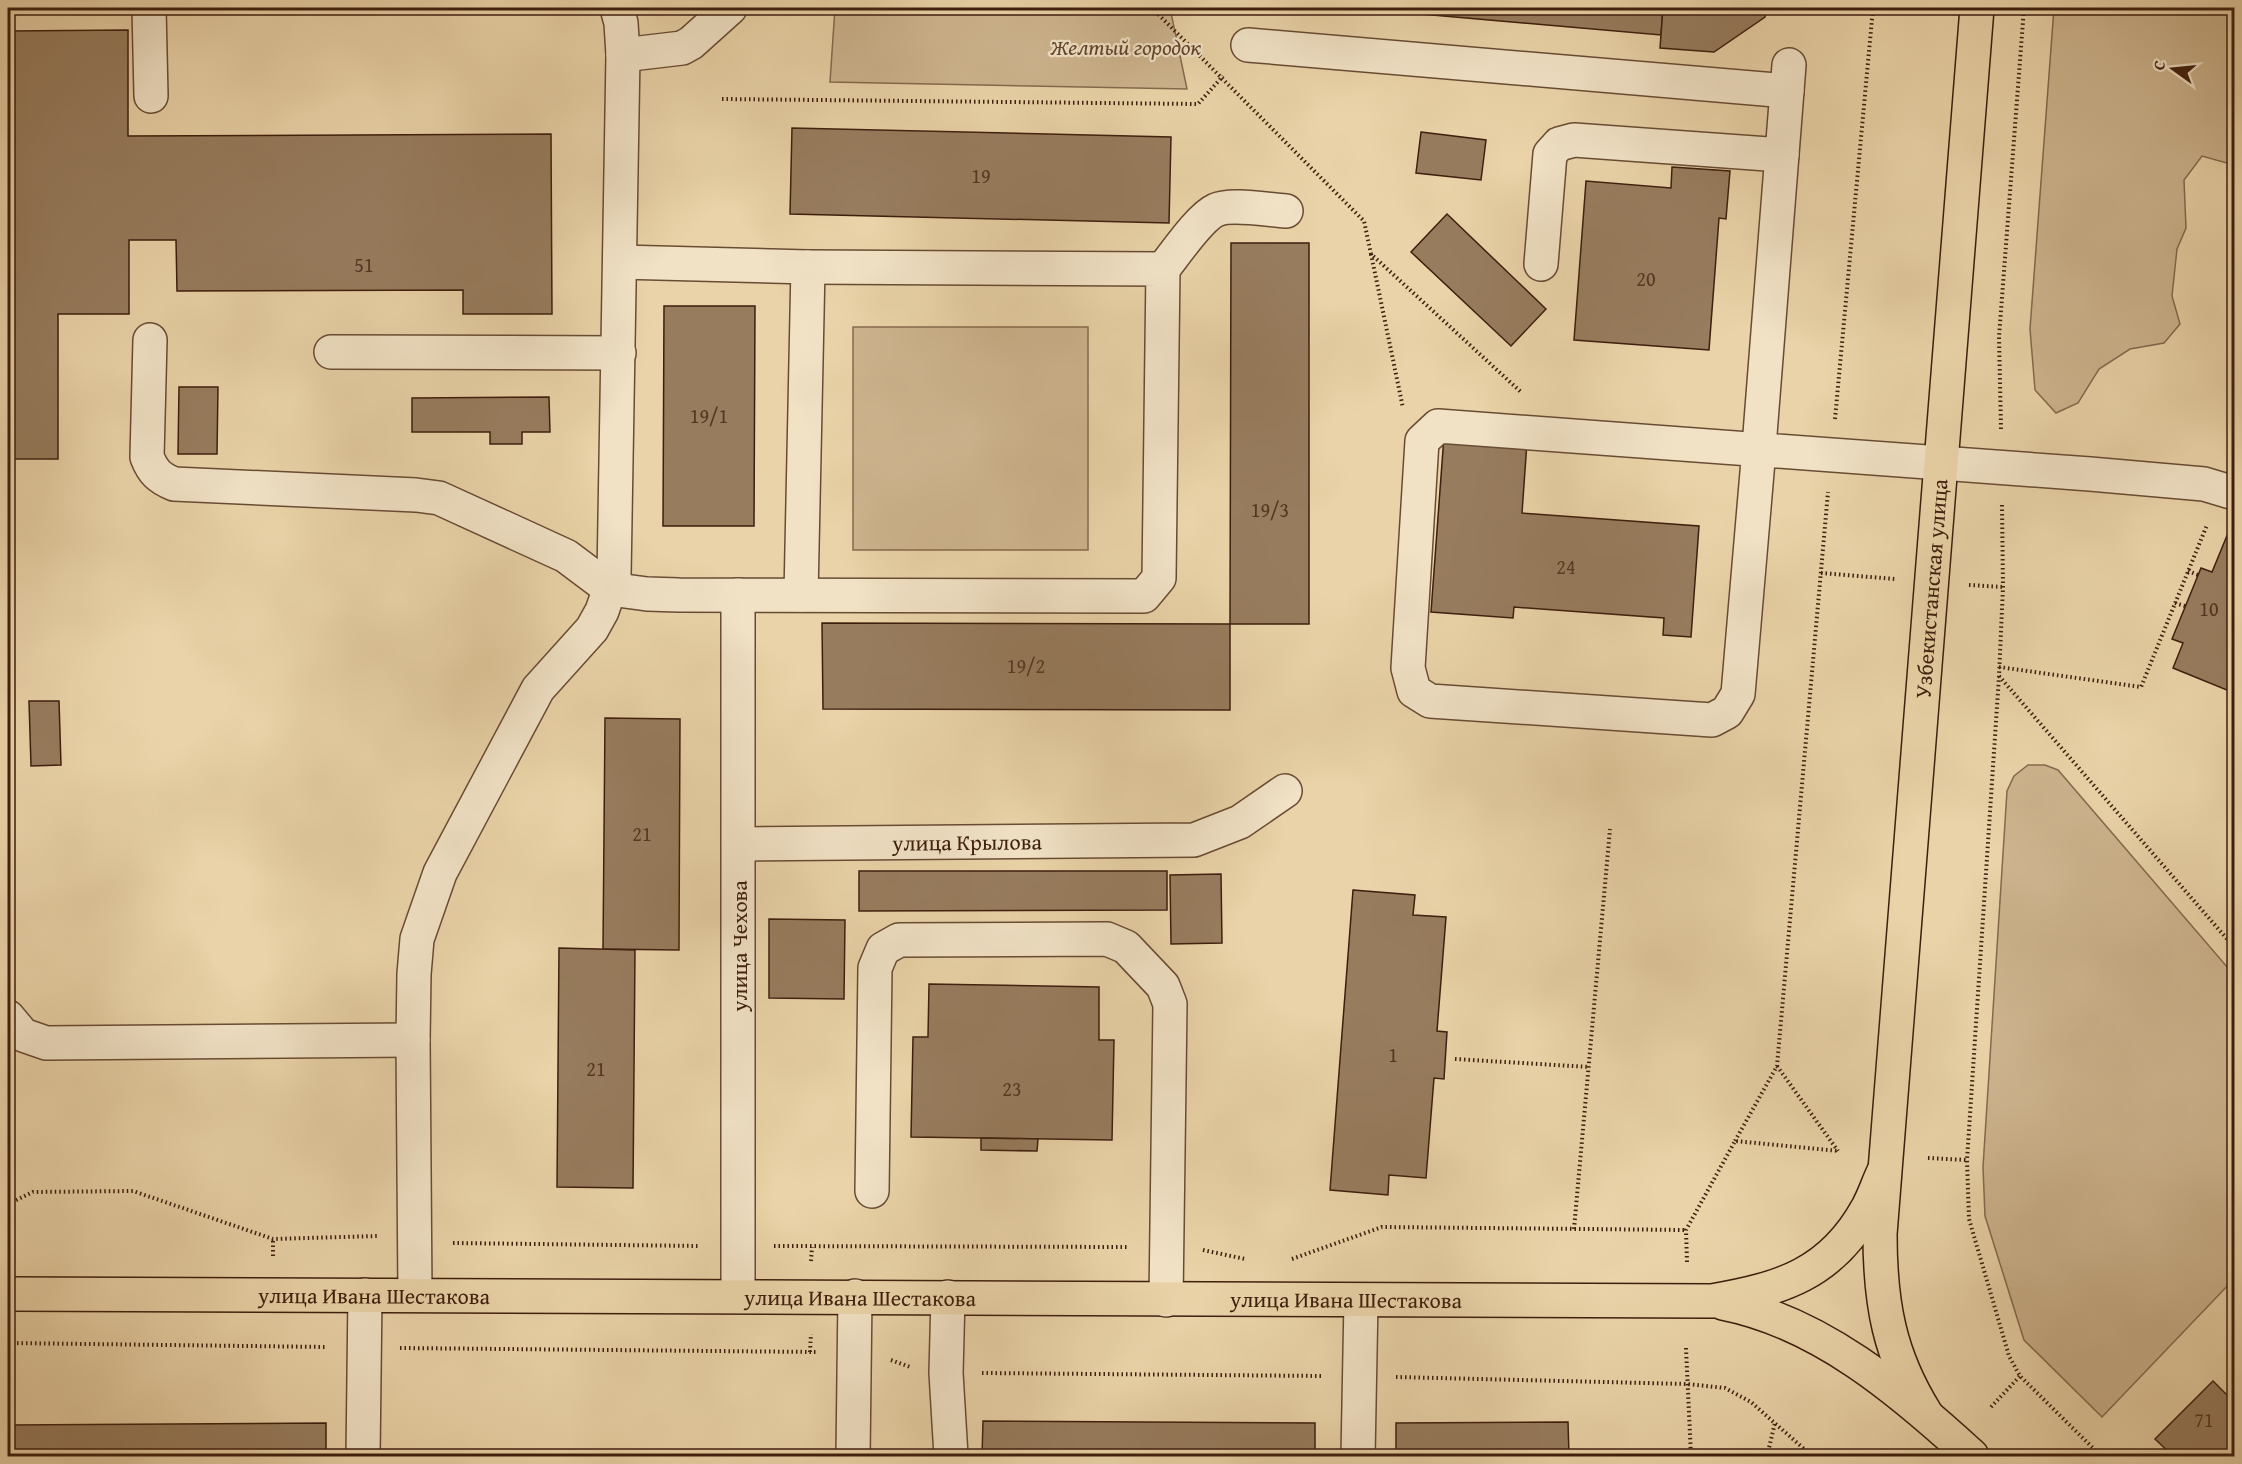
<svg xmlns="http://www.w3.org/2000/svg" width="2242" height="1464" font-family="'Gentium Book Plus',serif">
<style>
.green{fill:#cdb48e;stroke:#86694e;stroke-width:1.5}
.building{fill:#977c5e;stroke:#3e1e0e;stroke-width:1.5}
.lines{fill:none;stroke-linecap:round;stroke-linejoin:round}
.minor-casing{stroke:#694b34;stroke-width:36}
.major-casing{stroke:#3e1e0e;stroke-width:36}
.path{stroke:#3e1e0e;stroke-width:4;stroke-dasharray:1.5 3;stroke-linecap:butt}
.minor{stroke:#f1e2c6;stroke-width:33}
.major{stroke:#ead3a8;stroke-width:33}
.labels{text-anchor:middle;stroke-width:4.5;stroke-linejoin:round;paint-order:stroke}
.number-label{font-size:20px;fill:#543622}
.park-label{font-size:22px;font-style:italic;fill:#62442e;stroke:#f1e2c6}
.street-label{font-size:22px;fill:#3e1e0e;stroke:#f1e2c6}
</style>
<rect width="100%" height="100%" fill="#ead3a8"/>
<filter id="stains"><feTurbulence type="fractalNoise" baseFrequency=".00333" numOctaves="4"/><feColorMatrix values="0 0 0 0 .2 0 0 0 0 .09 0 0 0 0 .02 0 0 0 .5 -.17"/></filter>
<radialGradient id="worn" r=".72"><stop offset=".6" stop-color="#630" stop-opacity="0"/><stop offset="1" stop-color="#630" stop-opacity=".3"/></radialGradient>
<g class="green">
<path d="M 835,8 L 1170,8 L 1187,89 L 830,82 Z"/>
<path d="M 2054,8 L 2234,8 L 2234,165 L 2202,156 L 2184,180 L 2186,228 L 2177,249 L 2172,296 L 2180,324 L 2164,343 L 2130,349 L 2099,369 L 2078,403 L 2056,413 L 2035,390 L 2030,329 Z"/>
<rect x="853" y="327" width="235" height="223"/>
<path d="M 2028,765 L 2045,765 L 2058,770 L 2234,975 L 2234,1279 L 2102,1417 L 2024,1340 L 1985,1216 L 1983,1167 L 2007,791 L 2014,776 Z"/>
</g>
<g class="building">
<path d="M 1352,8 L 1663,8 L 1661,35 Z"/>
<path d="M 1663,8 L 1766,8 L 1765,17 L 1714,52 L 1660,48 Z"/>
<path d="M 128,30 L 128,136 L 551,134 L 552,314 L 463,314 L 463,290 L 177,291 L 176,240 L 129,240 L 129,314 L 58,314 L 58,459 L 8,459 L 8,31 Z"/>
<path d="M 792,128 L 1171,137 L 1169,223 L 790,214 Z"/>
<path d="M 1421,132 L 1486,140 L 1481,180 L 1416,173 Z"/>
<path d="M 1672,167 L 1730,171 L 1726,219 L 1719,218 L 1709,350 L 1574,340 L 1586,181 L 1671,188 Z"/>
<path d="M 1447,214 L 1546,309 L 1511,346 L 1411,252 Z"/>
<path d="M 1231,243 L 1309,243 L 1309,624 L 1230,624 Z"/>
<path d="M 664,306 L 755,306 L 754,526 L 663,526 Z"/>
<path d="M 179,387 L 218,387 L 217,454 L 178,454 Z"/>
<path d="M 549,397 L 550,432 L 522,432 L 522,444 L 490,444 L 490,432 L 412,432 L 412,398 Z"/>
<path d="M 1444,436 L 1527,442 L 1522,513 L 1699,526 L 1691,637 L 1663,635 L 1664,618 L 1514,607 L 1513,618 L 1431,612 Z"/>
<path d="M 2233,521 L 2234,522 L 2234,693 L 2173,668 L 2183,643 L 2172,639 L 2201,568 L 2212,572 Z"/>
<path d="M 822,623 L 1230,624 L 1230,710 L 823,709 Z"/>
<path d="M 29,701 L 59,701 L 61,765 L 31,766 Z"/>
<path d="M 605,718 L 680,719 L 679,950 L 603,949 Z"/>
<path d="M 859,871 L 1167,871 L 1167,910 L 859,911 Z"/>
<path d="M 1221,874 L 1222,943 L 1171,944 L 1170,875 Z"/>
<path d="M 1353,890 L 1415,895 L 1413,915 L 1446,917 L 1437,1031 L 1447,1032 L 1444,1079 L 1434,1078 L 1426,1178 L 1389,1175 L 1388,1195 L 1330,1190 Z"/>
<path d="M 769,919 L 845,920 L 844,999 L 769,998 Z"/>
<path d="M 559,948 L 635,950 L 633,1188 L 557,1187 Z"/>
<path d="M 929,984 L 1099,987 L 1099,1040 L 1114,1040 L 1112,1140 L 911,1137 L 913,1037 L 928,1037 Z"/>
<path d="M 981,1138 L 1038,1139 L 1037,1151 L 981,1150 Z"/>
<path d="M 2213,1381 L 2234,1402 L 2234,1456 L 2173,1456 L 2155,1439 Z"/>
<path d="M 983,1421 L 1315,1423 L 1315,1456 L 982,1456 Z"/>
<path d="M 1568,1422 L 1569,1456 L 1396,1456 L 1396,1423 Z"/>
<path d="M 326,1423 L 326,1456 L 8,1456 L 8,1425 Z"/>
</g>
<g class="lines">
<g class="minor-casing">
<g id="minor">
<path d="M 149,8 L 151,96"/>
<path d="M 1248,45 L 1787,91"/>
<path d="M 623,55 L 682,48 L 691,43 L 730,8"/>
<path d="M 1789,65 L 1760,434 L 1759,449 L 1738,694 L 1727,712 L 1712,720 L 1430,701 L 1414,691 L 1408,668 L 1422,441 L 1438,426 L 2090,474 L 2204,484 L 2234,493"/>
<path d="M 1541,264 L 1550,154 L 1559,144 L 1574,140 L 1782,155"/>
<path d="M 1163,269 C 1175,254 1200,217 1216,210 C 1231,203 1268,210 1286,211"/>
<path d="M 150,340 L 147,457 C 153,472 159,478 174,484 L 416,495 L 439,498 L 566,556 L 610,589 L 647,594 L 679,595 L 1144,596 L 1159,578 L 1163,269 L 808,267 L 620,262"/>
<path d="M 331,352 L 619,353"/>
<path d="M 801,595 L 808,267"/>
<path id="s1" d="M 739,844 L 1194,840 L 1240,822 L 1285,791"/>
<path d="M 8,1017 L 23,1035 L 46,1043 L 413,1040"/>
<path d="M 872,1191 L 875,968 L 883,949 L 899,940 L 1107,939 L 1126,947 L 1163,986 L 1170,1004 L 1166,1300"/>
<path d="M 415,1295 L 413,1040 L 414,974 L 417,939 L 440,873 L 538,689 L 592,629 L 602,611 L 614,576 L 623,55 L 621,23 L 617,8"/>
<path d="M 738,1296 L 738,595"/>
<path d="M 948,1297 L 946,1373 L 951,1456"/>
<path d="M 363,1456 L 365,1295"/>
<path d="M 853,1456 L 855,1296"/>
<path d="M 1358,1456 L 1361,1301"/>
</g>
</g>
<g class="major-casing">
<g id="major">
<path id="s2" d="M 8,1294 L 1712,1301 C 1781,1289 1831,1274 1867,1209 C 1874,1197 1878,1183 1884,1171"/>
<path d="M 1723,1303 C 1820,1322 1901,1391 1972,1456"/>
<path id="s3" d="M 1926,1414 C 1889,1355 1880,1303 1880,1234 L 1977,8"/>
</g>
</g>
<g class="path">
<path d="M 1152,8 L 1364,221 L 1371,254 L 1522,393"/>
<path d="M 722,99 L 1198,104 L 1223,76"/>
<path d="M 1371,254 L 1403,408"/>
<path d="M 1835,419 L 1873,8"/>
<path d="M 2001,429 L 1999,337 L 2024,8"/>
<path d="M 2002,505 L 2003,587 L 1999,676 L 1967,1160 L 1969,1219 L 2009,1356 L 2020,1376 L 2101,1456"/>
<path d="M 2188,571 L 2198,575"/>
<path d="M 1821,573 L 1895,579"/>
<path d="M 1969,585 L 2003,587"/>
<path d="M 2175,603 L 2185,606"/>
<path d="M 1999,667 L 2141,687 L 2207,525"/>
<path d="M 1999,676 L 2234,947"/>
<path d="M 1455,1059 L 1589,1067"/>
<path d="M 1777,1066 L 1838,1151"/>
<path d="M 1735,1141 L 1777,1066 L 1828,492"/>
<path d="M 1928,1158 L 1967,1160"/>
<path d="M 8,1204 L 33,1192 L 133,1191 L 273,1239 L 377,1236"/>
<path d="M 1574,1229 L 1610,829"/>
<path d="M 453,1243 L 700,1246"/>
<path d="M 774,1246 L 1129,1247"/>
<path d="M 1203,1250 L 1245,1259"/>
<path d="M 273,1256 L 273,1239"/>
<path d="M 1292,1259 L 1382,1227 L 1686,1230"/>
<path d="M 811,1261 L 812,1247"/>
<path d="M 1687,1262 L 1686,1230 L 1735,1141 L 1839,1151"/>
<path d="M 8,1343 L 327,1347"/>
<path d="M 400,1348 L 816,1352"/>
<path d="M 1686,1348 L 1691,1456"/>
<path d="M 810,1352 L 811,1334"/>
<path d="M 891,1360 L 910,1367"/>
<path d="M 982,1373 L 1323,1376"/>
<path d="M 1396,1377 L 1687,1384 L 1725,1388 L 1751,1402 L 1812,1456"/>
<path d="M 1991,1407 L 2020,1376"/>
<path d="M 1767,1456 L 1775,1423"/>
</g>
<use href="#minor" class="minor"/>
<use href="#major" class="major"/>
</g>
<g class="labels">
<g class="number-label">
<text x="981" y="183">19</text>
<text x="364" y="272">51</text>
<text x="1646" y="286">20</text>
<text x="709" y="423">19/1</text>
<text x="1270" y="517">19/3</text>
<text x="1566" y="574">24</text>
<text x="2209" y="616">10</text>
<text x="1026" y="673">19/2</text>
<text x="642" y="841">21</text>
<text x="1393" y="1062">1</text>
<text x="596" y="1076">21</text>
<text x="1012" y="1096">23</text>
<text x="2204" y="1427">71</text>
</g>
<g class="park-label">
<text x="1126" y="55">Желтый городок</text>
</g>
<g class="street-label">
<text dy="8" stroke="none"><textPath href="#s3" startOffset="836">Узбекистанская улица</textPath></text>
<text dy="8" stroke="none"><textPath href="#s1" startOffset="228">улица Крылова</textPath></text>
<text transform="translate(739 946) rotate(-90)" y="8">улица Чехова</text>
<text dy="8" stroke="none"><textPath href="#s2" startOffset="366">улица Ивана Шестакова</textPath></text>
<text dy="8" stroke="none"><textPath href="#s2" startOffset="852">улица Ивана Шестакова</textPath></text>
<text dy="8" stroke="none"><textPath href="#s2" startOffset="1338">улица Ивана Шестакова</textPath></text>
</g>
</g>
<rect width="2242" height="1464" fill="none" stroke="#ead3a8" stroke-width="30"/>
<rect x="9" y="9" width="2224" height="1446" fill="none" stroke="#3e1e0e" stroke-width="3"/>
<rect x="15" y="15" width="2212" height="1434" fill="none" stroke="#3e1e0e" stroke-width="1.5"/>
<g transform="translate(2173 69) rotate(285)" stroke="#f1e2c6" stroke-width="4.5" paint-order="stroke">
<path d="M0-4.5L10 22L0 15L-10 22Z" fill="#3e1e0e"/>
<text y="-9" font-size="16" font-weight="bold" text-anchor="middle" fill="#3e1e0e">С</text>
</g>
<rect width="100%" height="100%" filter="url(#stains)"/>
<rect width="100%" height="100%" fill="url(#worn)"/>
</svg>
